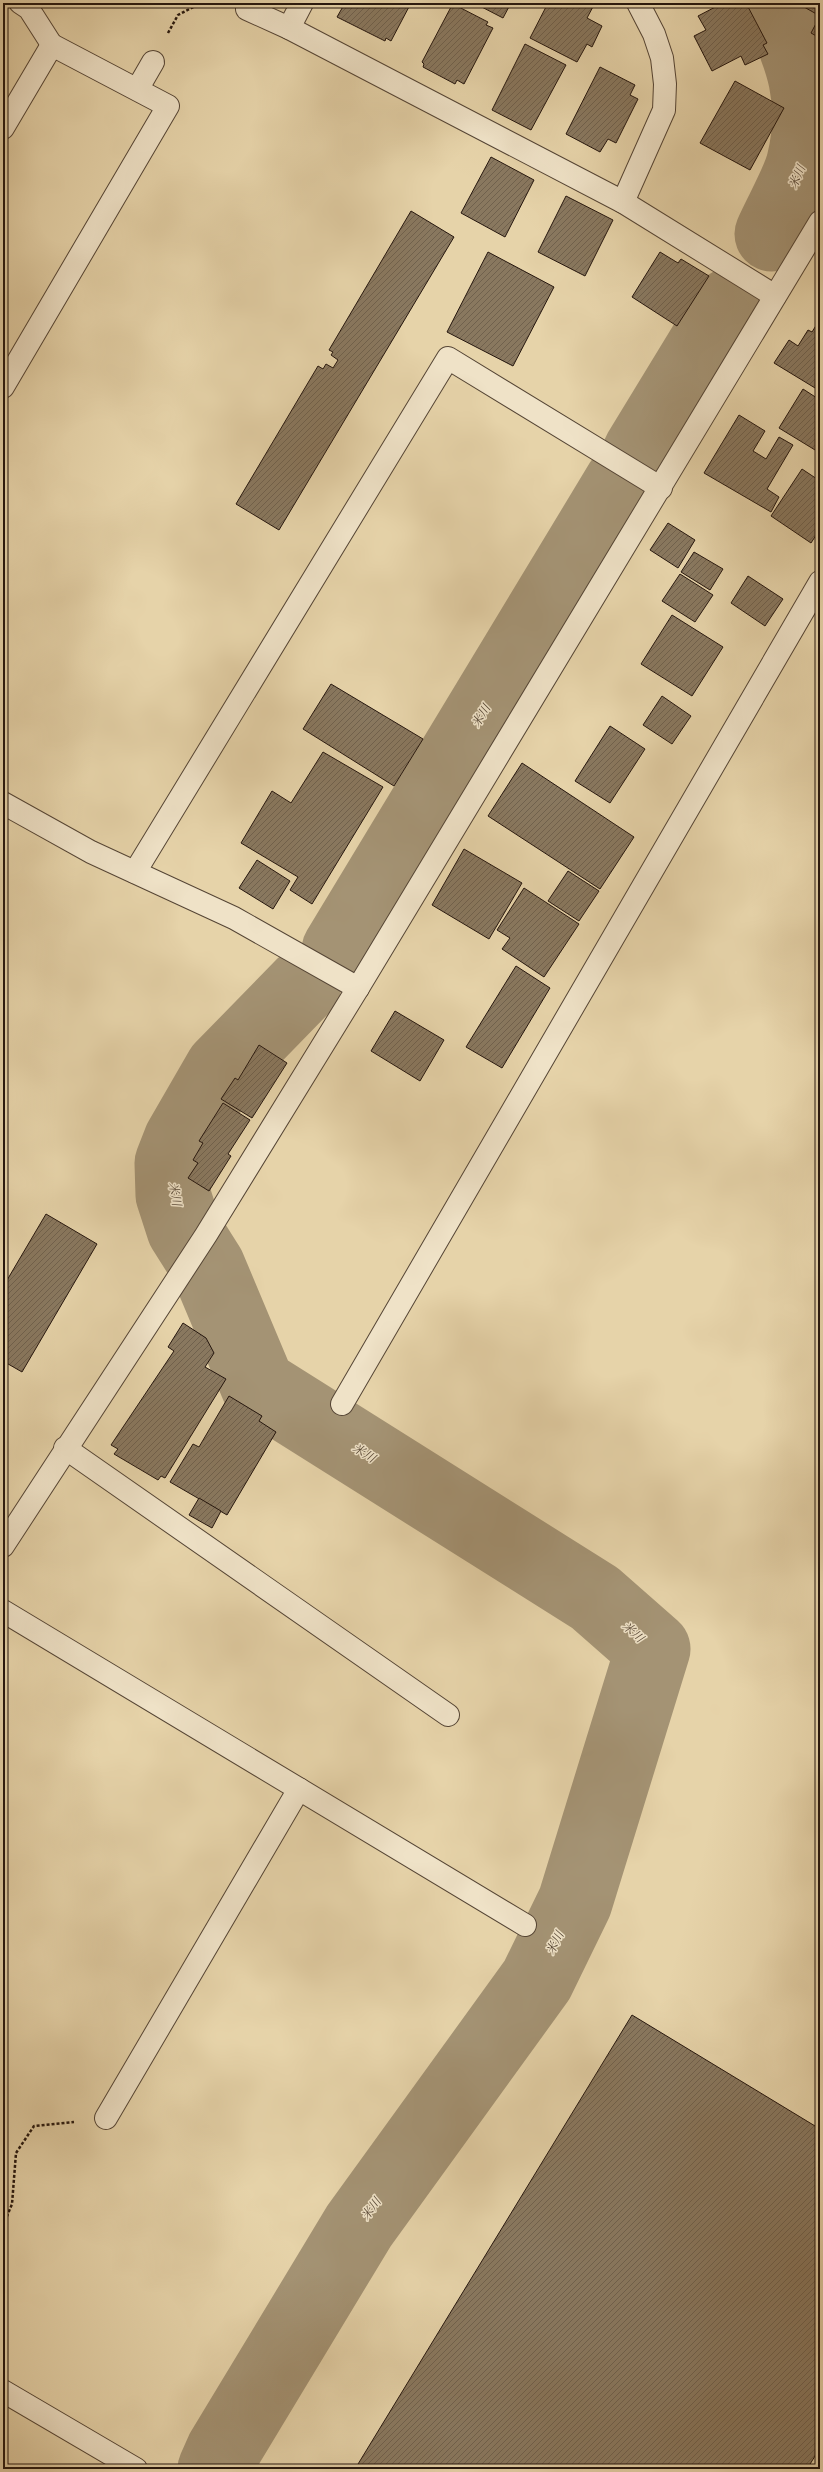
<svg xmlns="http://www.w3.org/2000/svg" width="823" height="2472" font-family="'IM FELL English','Noto Serif JP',serif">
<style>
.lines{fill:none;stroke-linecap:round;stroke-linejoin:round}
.river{stroke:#a49374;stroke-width:75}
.building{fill:url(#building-hatch);stroke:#25160e}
.lane-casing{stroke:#554535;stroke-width:23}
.street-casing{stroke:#554535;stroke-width:24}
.path{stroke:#25160e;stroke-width:2.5;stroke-dasharray:3 2;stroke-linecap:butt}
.lane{stroke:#efe2c7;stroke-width:21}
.street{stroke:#efe2c7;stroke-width:22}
.labels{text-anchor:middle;stroke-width:3;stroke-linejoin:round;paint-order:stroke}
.water-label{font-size:12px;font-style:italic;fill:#584837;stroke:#efe2c7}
</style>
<defs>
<pattern id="building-hatch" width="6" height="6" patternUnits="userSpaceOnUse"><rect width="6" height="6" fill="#89785f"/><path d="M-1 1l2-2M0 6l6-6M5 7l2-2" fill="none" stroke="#70614d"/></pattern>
</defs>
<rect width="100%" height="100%" fill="#e6d3a9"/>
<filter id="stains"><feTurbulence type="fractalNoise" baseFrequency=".005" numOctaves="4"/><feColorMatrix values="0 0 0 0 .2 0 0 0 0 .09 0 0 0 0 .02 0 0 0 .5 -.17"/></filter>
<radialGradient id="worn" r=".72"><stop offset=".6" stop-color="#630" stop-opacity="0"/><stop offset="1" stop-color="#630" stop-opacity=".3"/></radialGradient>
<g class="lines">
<g class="river">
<path d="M 772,234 C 781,213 799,183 804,162 C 819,100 803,57 777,3"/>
<path d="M 640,452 L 729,306"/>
<path d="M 339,950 L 622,482"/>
<path d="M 215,2469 L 223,2451 L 359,2226 L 537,1980 L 575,1902 L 653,1649 L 595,1598 L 258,1386 L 208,1267 L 184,1229 L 173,1195 L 172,1163 L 181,1140 L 222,1069 L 304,985"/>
</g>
</g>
<g class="building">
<path d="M 345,3 L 411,3 L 391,41 L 386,38 L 385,41 L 337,17 Z"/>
<path d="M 474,3 L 511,3 L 503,18 Z"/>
<path d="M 548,3 L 595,3 L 587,18 L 602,26 L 592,47 L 587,44 L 577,62 L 530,38 Z"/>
<path d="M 723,3 L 746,3 L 767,43 L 763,45 L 768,54 L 745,65 L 741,56 L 712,71 L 694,36 L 706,30 L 698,16 Z"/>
<path d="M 797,3 L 820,3 L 820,38 L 811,33 L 820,16 Z"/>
<path d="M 455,5 L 488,22 L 486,25 L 493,28 L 464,84 L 457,80 L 455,84 L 423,67 L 424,64 L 422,62 L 451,7 L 453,8 Z"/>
<path d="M 525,44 L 566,65 L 531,130 L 492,110 Z"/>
<path d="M 600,67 L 635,85 L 630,95 L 638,99 L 616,143 L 608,139 L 600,152 L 566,134 Z"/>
<path d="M 735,81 L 784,108 L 750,170 L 700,143 Z"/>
<path d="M 491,157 L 534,180 L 505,237 L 461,213 Z"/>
<path d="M 566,196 L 613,220 L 585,276 L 538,252 Z"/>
<path d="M 411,211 L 454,237 L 279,530 L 236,504 L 318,366 L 323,369 L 326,364 L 333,368 L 338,360 L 331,355 L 333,352 L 329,350 Z"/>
<path d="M 488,252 L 554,287 L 513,366 L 447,332 Z"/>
<path d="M 660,252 L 678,263 L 681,259 L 709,276 L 677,326 L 632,297 Z"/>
<path d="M 820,319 L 820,391 L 774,363 L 789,340 L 798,346 L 808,330 L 812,332 Z"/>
<path d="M 803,389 L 820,400 L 820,453 L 779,428 Z"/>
<path d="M 739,415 L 765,431 L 753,451 L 766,459 L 779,437 L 793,445 L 767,489 L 779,497 L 771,512 L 704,473 Z"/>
<path d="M 802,469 L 820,481 L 820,529 L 811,543 L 771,516 Z"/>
<path d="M 668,523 L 695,540 L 678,568 L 650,550 Z"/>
<path d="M 694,552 L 723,569 L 710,590 L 681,572 Z"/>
<path d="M 680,574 L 713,595 L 695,622 L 662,601 Z"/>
<path d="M 748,576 L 783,599 L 765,626 L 731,603 Z"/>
<path d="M 672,615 L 723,647 L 692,696 L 641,664 Z"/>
<path d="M 331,684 L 423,739 L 394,786 L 303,729 Z"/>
<path d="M 662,696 L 691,716 L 672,744 L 643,725 Z"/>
<path d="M 610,726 L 645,749 L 610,803 L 575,781 Z"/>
<path d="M 323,752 L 383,787 L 312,904 L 290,890 L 298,877 L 241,843 L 272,791 L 291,803 Z"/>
<path d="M 522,763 L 634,837 L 600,889 L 488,816 Z"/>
<path d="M 464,849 L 522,883 L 489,939 L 432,905 Z"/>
<path d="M 257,860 L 290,881 L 273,909 L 239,888 Z"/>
<path d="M 568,871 L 599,891 L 579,921 L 548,901 Z"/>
<path d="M 524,888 L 579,924 L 544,977 L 502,949 L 510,938 L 497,930 Z"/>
<path d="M 516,966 L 550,988 L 502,1068 L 466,1047 Z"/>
<path d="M 395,1011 L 444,1040 L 420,1081 L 371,1051 Z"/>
<path d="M 259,1045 L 287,1063 L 252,1118 L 221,1099 L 235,1078 L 238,1080 Z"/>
<path d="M 223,1103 L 250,1120 L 228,1154 L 231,1156 L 209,1191 L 188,1178 L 198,1163 L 193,1160 L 203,1143 L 199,1141 Z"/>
<path d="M 46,1214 L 97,1244 L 22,1372 L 3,1361 L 3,1287 Z"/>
<path d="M 183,1323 L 206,1338 L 214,1353 L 205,1367 L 226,1379 L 165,1478 L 161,1476 L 158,1480 L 114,1454 L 118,1449 L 111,1445 L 174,1351 L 168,1347 Z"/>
<path d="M 229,1396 L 262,1416 L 259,1421 L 276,1432 L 227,1515 L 170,1482 L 193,1444 L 199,1447 Z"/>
<path d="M 199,1498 L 221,1511 L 212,1528 L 189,1515 Z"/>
<path d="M 632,2015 L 820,2129 L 820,2448 L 807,2469 L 355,2469 Z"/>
</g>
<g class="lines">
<g class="lane-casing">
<path id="lane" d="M 20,3 L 29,9 L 52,45"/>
</g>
<g class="street-casing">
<g id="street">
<path d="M 247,9 L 289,28 L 623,202 L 775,296"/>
<path d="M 289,28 L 302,3"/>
<path d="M 138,88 L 153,62"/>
<path d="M 3,128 L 52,45 L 168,106 L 3,387"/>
<path d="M 623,202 L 664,110 L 665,84 L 662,58 L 654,34 L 638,3"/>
<path d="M 3,803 L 91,852 L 234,918 L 358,988"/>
<path d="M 135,872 L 448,358 L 661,488"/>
<path d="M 342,1404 L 820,582"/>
<path d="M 65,1448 L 448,1715"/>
<path d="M 3,1546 L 206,1235 L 358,988 L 820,222"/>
<path d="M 3,1611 L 525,1925"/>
<path d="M 106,2118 L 299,1789"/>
<path d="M 3,2391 L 136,2469"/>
</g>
</g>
<g class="path">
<path d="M 168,33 L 178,15 L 201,3"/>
<path d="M 3,2226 L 12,2204 L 16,2153 L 34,2126 L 74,2122"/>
</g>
<use href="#lane" class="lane"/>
<use href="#street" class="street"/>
</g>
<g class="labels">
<g class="water-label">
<text transform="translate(797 177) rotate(-67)" y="4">米川</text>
<text transform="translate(481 716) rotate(-59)" y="4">米川</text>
<text transform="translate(175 1194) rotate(80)" y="4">米川</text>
<text transform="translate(364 1453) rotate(32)" y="4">米川</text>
<text transform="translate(633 1632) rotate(42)" y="4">米川</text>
<text transform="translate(555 1943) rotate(-63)" y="4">米川</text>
<text transform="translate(371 2209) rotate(-54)" y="4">米川</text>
</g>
</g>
<rect width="823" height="2472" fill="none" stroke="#e6d3a9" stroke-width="16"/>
<rect x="4" y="4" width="815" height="2464" fill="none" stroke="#25160e" stroke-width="2"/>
<rect x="8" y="8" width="807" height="2456" fill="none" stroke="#25160e"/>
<rect width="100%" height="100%" filter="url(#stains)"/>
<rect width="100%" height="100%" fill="url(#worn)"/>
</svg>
